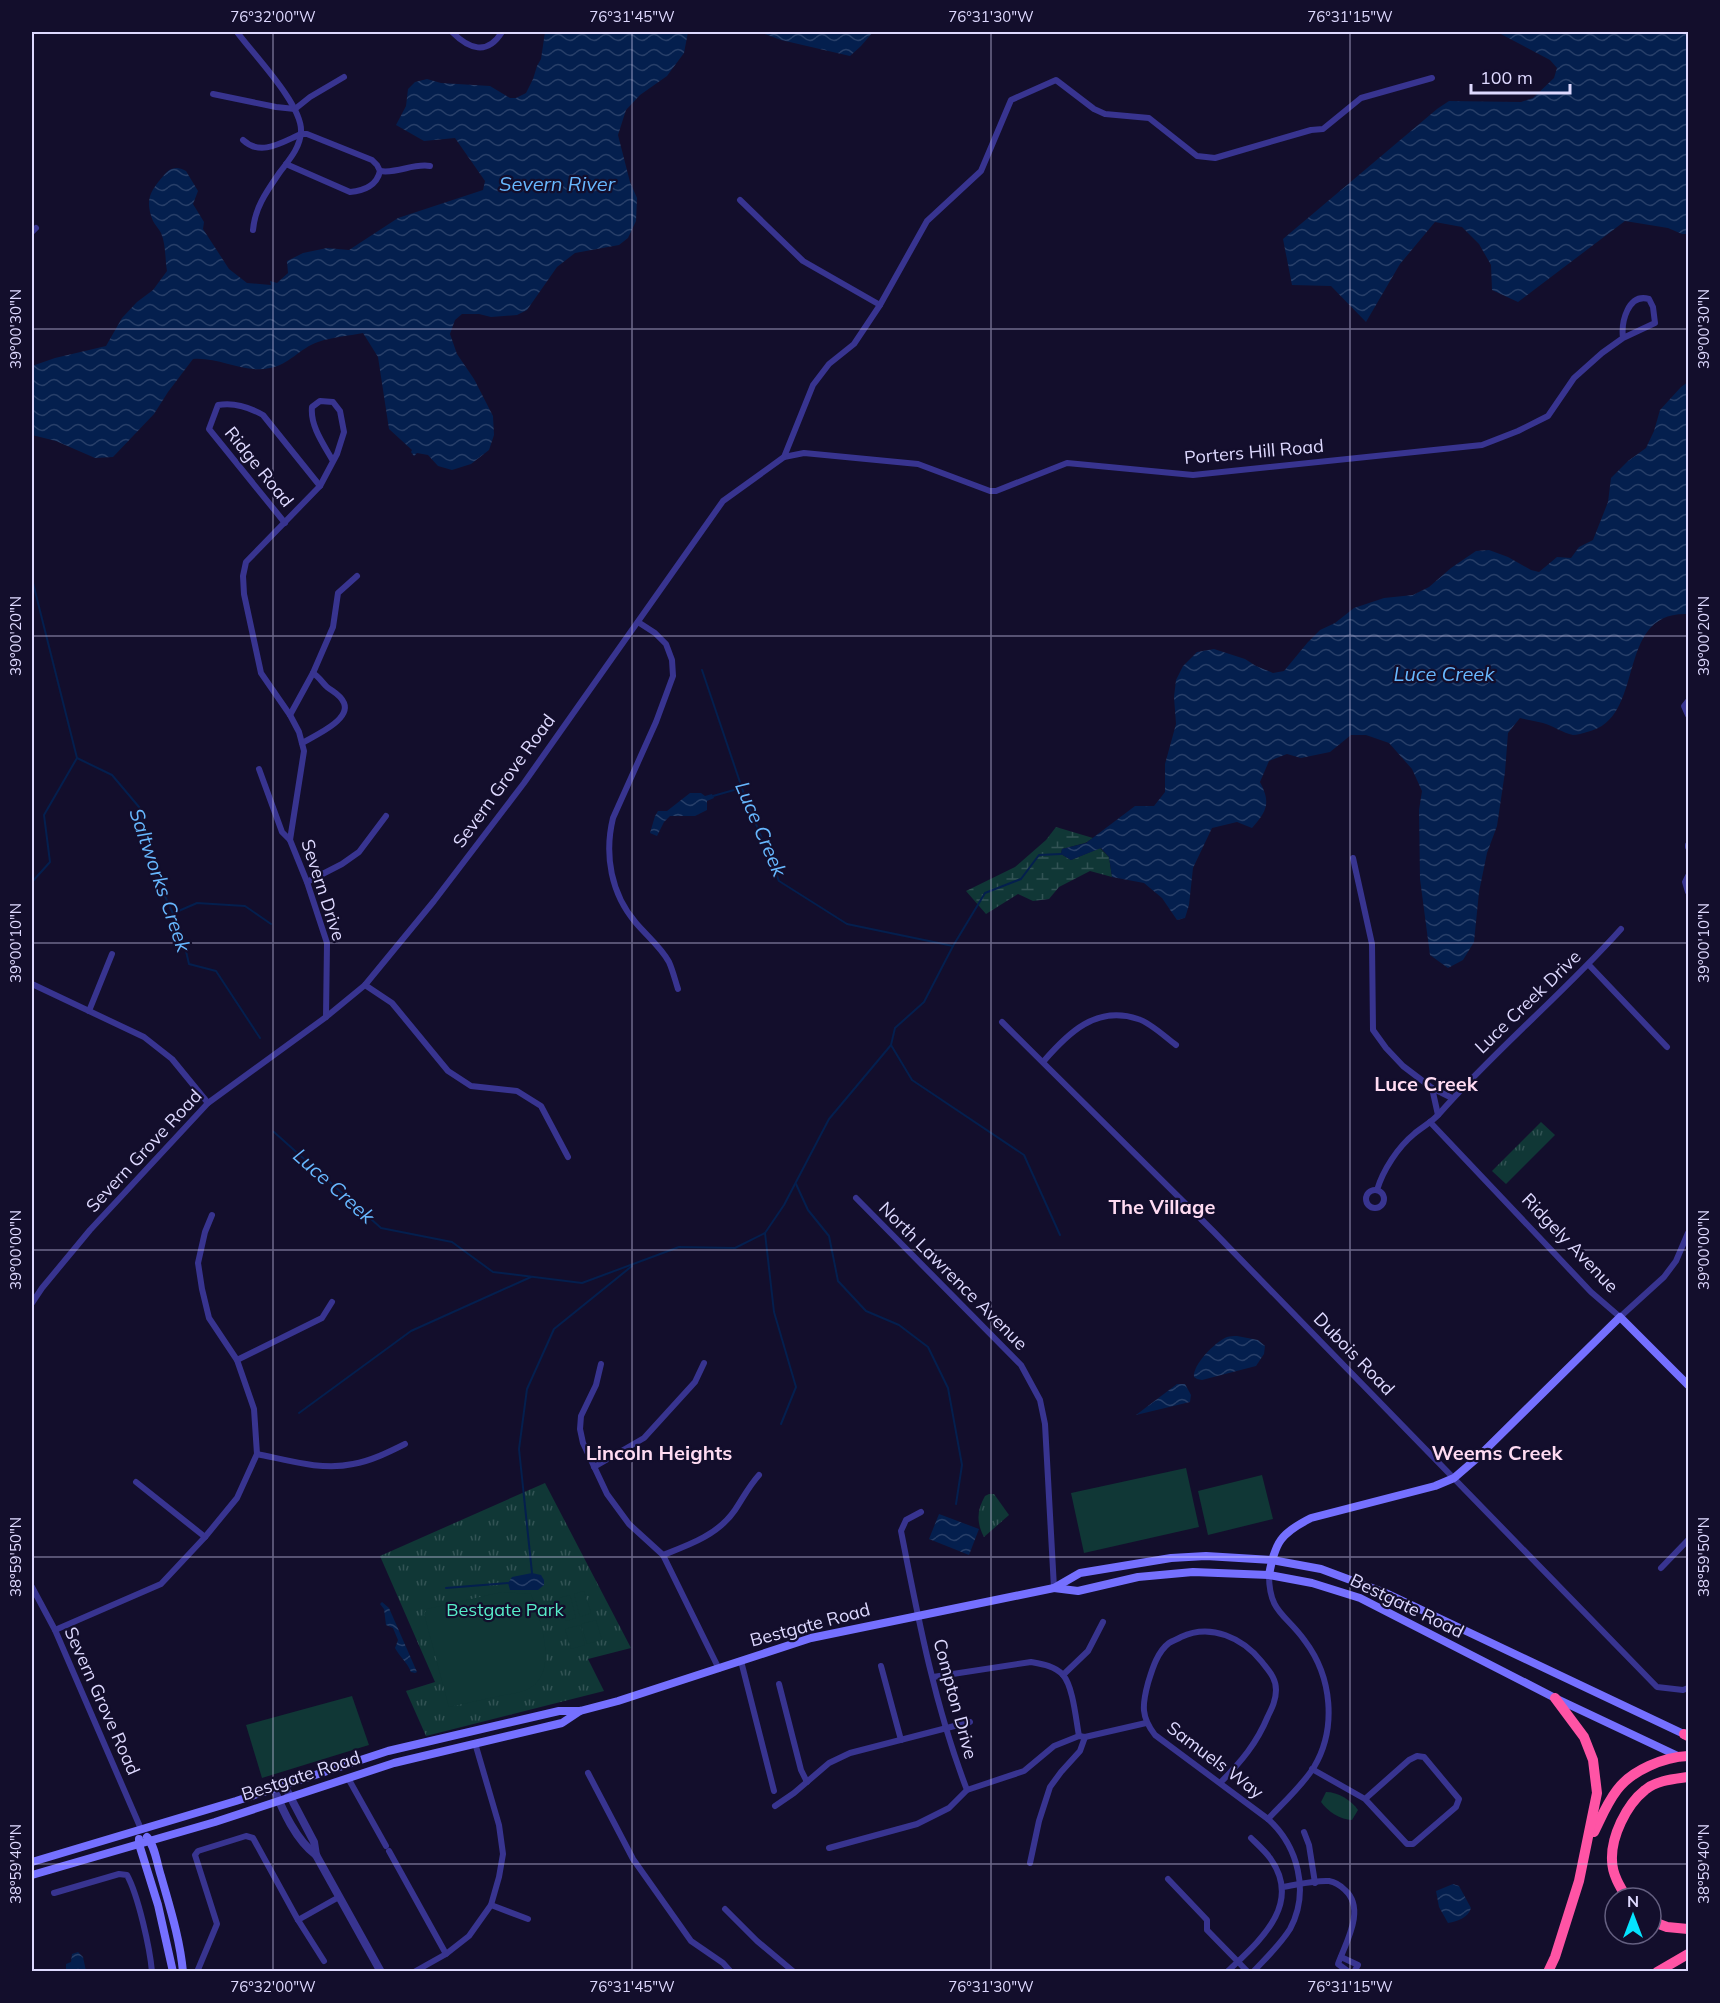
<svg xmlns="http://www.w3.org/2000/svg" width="1720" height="2003" font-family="Mulish,sans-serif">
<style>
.wetland{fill:url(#wetland-marsh)}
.park{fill:url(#park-tufts)}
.pitch{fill:#103736}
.water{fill:url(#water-waves)}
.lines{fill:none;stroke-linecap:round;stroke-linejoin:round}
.stream{stroke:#041f4e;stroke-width:2}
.minor{stroke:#383490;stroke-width:6}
.tertiary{stroke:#383490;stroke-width:8}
.secondary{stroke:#7570ff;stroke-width:8}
.motorway{stroke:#ff54a5;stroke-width:10}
.ticks{fill:none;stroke:#ded9ff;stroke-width:1.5;stroke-opacity:0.45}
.labels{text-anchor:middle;stroke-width:4.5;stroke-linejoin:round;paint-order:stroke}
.street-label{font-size:18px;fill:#ded9ff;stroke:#130e2c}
.park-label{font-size:18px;fill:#57edc9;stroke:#130e2c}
.water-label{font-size:20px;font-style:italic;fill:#67b8ff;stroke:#130e2c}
.neighbourhood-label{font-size:20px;font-weight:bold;fill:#ffdbf2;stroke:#130e2c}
.neatline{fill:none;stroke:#ded9ff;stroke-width:2}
.ticks-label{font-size:15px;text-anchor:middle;fill:#ded9ff}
</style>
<defs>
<pattern id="wetland-marsh" width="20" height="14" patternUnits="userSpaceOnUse" patternTransform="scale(1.5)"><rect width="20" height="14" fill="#103736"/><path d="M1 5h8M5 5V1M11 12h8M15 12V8" fill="none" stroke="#325354"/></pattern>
<pattern id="park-tufts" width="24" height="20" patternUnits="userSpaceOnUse" patternTransform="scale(1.5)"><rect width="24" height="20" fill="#103736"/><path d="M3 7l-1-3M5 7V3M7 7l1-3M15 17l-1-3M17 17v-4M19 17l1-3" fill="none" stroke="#325354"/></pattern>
<pattern id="water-waves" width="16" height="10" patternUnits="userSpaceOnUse" patternTransform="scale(1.5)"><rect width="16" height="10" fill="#041f4e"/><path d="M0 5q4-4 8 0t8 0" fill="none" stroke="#283f69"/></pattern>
</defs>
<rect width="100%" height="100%" fill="#130e2c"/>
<path class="wetland" d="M 1056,827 L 1093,838 L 1085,843 L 1062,849 L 1061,854 L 1071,860 L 1100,848 L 1109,857 L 1112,877 L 1090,871 L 1059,887 L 1049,899 L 1033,901 L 1018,894 L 986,914 L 966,891 L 1015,867 L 1046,840 Z"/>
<g class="park">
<path d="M 1541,1122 L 1555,1135 L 1506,1184 L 1492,1171 Z"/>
<path d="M 545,1483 L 631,1648 L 588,1659 L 604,1691 L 426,1736 L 406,1691 L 435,1682 L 380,1556 Z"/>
<path d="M 989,1494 L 994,1494 L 1009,1515 L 984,1537 C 976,1522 977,1510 985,1496 Z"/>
</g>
<g class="pitch">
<path d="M 1186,1468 L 1199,1527 L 1084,1553 L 1071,1493 Z"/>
<path d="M 1262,1475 L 1273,1519 L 1208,1535 L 1198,1491 Z"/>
<path d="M 584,1591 L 591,1613 L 580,1617 L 574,1594 Z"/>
<path d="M 502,1592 L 531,1594 C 540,1619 561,1675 526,1690 C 519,1693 511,1694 504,1695 C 486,1699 467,1703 449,1707 L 424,1614 L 427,1609 Z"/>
<path d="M 570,1595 L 576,1618 L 566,1621 L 559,1598 Z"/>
<path d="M 596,1620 L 602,1640 L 587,1644 L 581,1624 Z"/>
<path d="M 580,1625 L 585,1645 L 571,1649 L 565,1629 Z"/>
<path d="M 352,1696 L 369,1745 L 262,1778 L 246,1725 Z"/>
<path d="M 1326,1792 C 1338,1792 1351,1800 1358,1810 L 1352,1820 C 1341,1820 1327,1811 1321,1802 Z"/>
</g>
<g class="water">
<path d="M 545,32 L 688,32 L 684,53 L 667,76 L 640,95 L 626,110 L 618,135 L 630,182 L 637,198 L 636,221 L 628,238 L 619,245 L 575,253 L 557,267 L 527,310 L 517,315 L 491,317 L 479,314 L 462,314 L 455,320 L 450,334 L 457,354 L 474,379 L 493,416 L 494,435 L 489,450 L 471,464 L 452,470 L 438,466 L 428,455 L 417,453 L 414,456 L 411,452 L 412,450 L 389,429 L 378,357 L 363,333 C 349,336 332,337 318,342 C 300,348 289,365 270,368 C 244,374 220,357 193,359 L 168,392 L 154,414 L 113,457 L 95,458 L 56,441 L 32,435 L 32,366 L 55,358 L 106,346 L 122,318 L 137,302 L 153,290 L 167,271 C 165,260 166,244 161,233 C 159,229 155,225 153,221 C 144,199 151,190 165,174 C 170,167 178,166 186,171 L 198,191 L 193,204 L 204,222 L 203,229 L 229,269 L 247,283 L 271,285 L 270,281 L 277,283 L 288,273 L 287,261 L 303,253 L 327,248 L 349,250 L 398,218 L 483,190 L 485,181 L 455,138 L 424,141 L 396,125 L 406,106 L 408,89 L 415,82 L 427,79 L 441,83 L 490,86 L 510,98 L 516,98 L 526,93 L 533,79 L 537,66 L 541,59 Z"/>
<path d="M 759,32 L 873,32 L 861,46 L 850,56 L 781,40 Z"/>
<path d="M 1497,32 L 1688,32 L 1688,234 L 1682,234 L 1668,228 L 1625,221 L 1518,302 L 1492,290 L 1491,265 L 1479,244 L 1462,227 L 1435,222 L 1400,264 L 1366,322 L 1331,286 L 1292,285 L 1283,239 L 1437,109 L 1449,101 L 1521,102 L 1533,98 L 1554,78 L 1557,68 L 1550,60 Z"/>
<path d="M 1688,382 L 1688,614 C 1613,611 1648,719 1587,732 C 1583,733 1577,735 1573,735 C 1563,733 1553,726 1543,723 C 1536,721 1528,720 1520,718 L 1508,733 L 1505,772 L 1497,826 L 1487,853 L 1479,892 L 1474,942 L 1463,960 L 1448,968 L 1430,955 L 1420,879 L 1419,810 L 1422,791 L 1412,769 L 1389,743 L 1366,735 L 1351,735 L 1330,752 L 1301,758 L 1287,754 L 1269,761 L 1260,782 C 1271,803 1267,811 1252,828 L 1237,822 L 1212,828 L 1193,868 L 1189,905 L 1185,918 L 1177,920 L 1162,898 L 1144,883 L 1112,877 L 1109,857 L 1101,848 L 1071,860 L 1061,854 L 1062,849 L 1086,843 L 1135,806 L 1154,806 L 1165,792 L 1165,764 L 1176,724 L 1174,697 L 1176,680 L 1183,666 L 1197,652 L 1214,649 L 1245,659 L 1256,666 L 1273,673 L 1284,671 L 1308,642 L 1320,630 L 1335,623 L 1354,608 L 1384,598 L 1413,595 L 1429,587 L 1451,568 L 1476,551 L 1489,550 L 1508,557 L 1531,570 L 1539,572 L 1557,557 L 1571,558 L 1579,547 L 1593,540 L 1608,502 L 1611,478 L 1628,461 L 1646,448 L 1654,431 L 1660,410 L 1681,387 Z"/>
<path d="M 690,793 L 701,793 L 705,796 L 712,794 L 714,798 L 707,801 L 707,810 L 695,816 L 670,816 L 664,822 L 657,836 L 650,833 L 655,816 L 658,811 L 667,811 Z"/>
<path d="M 1237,1336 L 1258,1340 L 1265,1346 L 1264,1354 L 1256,1366 L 1202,1380 L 1197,1379 L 1194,1377 C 1192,1365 1216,1341 1227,1337 C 1230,1336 1234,1336 1237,1336 Z"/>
<path d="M 1177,1384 L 1185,1384 L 1191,1395 L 1190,1402 L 1136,1415 Z"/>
<path d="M 939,1514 L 979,1529 L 969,1555 L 929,1539 Z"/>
<path d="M 532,1573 L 541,1575 L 544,1580 L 544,1585 L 538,1590 L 510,1590 L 508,1583 L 512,1577 Z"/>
<path d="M 382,1602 L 389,1608 L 417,1672 L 415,1673 L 411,1672 C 407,1662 400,1657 395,1648 L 398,1640 L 393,1628 L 386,1625 L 384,1609 L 380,1604 Z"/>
<path d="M 1453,1884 L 1459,1886 L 1471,1908 C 1468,1918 1458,1921 1448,1923 L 1439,1907 L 1436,1891 Z"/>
<path d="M 78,1952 L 83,1957 L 86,1971 L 66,1971 L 66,1964 L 71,1962 L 72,1954 Z"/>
</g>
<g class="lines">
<g class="stream">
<path d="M 32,579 L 77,758 L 112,775 L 139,807 L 156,876 L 182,934 L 189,964 L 216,971 L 260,1038"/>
<path d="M 702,670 L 745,797 L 779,881 L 847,924 L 953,946"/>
<path d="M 713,796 L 741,788"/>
<path d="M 32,882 L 50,862 L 44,815 L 77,758"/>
<path d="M 174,913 L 197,903 L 245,906 L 271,924"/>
<path d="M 891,1045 L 912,1080 L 1024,1155 L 1060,1235"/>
<path d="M 274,1132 L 381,1228 L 452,1242 L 493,1272 L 582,1283 L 679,1247 L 735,1248 L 765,1233 L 784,1205 L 829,1119 L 891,1045 L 895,1028 L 924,1002 L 953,946 L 985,893 L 1021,879 L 1039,855 L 1061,854"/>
<path d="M 796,1184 L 808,1210 L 829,1236 L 838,1281 L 866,1311 L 899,1325 L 928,1347 L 948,1388 L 962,1465 L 956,1504"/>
<path d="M 765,1233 L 774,1312 L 796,1387 L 781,1424"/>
<path d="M 299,1413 L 411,1331 L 531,1277"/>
<path d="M 532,1573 L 519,1449 L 527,1389 L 554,1329 L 632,1266"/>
<path d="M 446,1588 L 508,1583"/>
</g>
<g class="minor">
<path d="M 237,32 C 253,54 303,105 301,132 C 300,148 289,160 280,172 C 267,191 255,207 253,230"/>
<path d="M 452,32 C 469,49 487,56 502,32"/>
<path d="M 213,94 L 276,107 L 295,109"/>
<path d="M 295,109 L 310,97 L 344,77"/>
<path d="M 243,140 C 261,157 282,142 301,134 L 307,134 L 372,160 L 377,165 L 380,171"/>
<path d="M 286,164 L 350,192 C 364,191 377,185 380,171"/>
<path d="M 380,171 C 397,174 413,163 430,166"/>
<path d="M 740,200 L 803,261 L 880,305"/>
<path d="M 32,232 L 36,228"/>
<path d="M 784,457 L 804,453 L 918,464 L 990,491 L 996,491 L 1067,463 L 1193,475 L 1482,445 L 1518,431 L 1548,416 L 1574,378 L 1602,353 L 1623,338 L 1655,323 L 1653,307 L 1649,299 C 1628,293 1621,322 1623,338"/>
<path d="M 285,523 L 209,429 L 218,405 C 234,402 249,407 263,415 L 320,486"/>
<path d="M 638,622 L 655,633 L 666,644 L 672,660 L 673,676 L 656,722 L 613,818 C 604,855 611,894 636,923 C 647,936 661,947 669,962 C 673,971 675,980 678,989"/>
<path d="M 1688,701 L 1684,706 L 1688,715"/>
<path d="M 290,715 L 313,673 L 333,627 L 338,593 L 357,576"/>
<path d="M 302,743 C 314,736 351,720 344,703 C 340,694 333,692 327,687 C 322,682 319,677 313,673"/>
<path d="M 259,769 L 282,832 L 290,840"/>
<path d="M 1688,845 L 1688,847"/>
<path d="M 1353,858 L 1372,944 L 1373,1030 L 1386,1048 L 1403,1066 L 1432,1088 L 1438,1115"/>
<path d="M 1688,876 L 1685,882 L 1688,892"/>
<path d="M 307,882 L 342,864 L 359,852 L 386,816"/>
<path d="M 1589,965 L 1667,1047"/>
<path d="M 32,984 L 144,1037 L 172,1059 L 208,1103"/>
<path d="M 365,985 L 392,1003 L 448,1071 L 471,1086 L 517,1091 L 541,1106 L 568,1157"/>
<path d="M 89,1011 L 112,954"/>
<path d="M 326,1017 L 327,943 L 307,882 L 290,840 L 304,751 L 299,732 L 290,715 L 261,673 L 244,594 L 243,576 L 246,562 L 320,486 L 337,454 L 344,432 L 340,411 L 333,402 L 320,401 L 312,407 C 310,426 324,445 333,461"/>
<path d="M 1002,1022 L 1213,1231 L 1657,1687 L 1683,1690 L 1688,1688"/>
<path d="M 1043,1062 C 1068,1033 1096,1005 1138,1019 C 1151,1023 1165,1037 1176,1045"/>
<path d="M 1432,1088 L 1452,1098"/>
<path d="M 1430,1122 L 1591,1292 L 1620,1317 L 1664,1277 L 1676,1261 L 1688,1233"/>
<circle cx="1375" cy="1199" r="9"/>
<path d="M 1377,1190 C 1383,1170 1398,1147 1414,1134 C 1422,1127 1432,1122 1439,1114 C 1496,1049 1563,994 1621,929"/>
<path d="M 856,1198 L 1021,1365 L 1040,1400 L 1045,1424 L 1054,1588"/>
<path d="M 32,1303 L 42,1288 L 90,1230 L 208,1103 L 326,1017 L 365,985 L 434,901 L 524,783 L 723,501 L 784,457 L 813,385 L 829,364 L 854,344 L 880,305 L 927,221 L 981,171 L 1011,100 L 1056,80 L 1094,109 L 1105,114 L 1149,118 L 1197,156 L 1215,158 L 1311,130 L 1323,129 L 1361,98 L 1432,78"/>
<path d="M 237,1360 L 322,1318 L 332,1302"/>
<path d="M 601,1364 L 596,1385 L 581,1416 L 580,1429 L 583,1443 L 607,1494 L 629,1524 L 663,1555 L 719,1669"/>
<path d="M 257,1454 C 287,1460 322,1471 353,1464 C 371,1461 389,1452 405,1444"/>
<path d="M 594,1467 L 644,1438 L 695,1382 L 704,1363"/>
<path d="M 136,1482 L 205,1537"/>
<path d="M 921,1512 L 906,1520 L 901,1531 C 918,1618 935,1707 967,1790"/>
<path d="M 663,1555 C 689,1545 718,1535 735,1510 C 743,1498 749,1486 759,1475"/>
<path d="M 1661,1568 L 1688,1540"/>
<path d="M 32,1587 L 55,1630 L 141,1829"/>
<path d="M 55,1630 L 161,1584 L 205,1537 L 237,1498 L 257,1454 L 254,1409 L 237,1360 L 209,1318 L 202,1289 L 198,1263 L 205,1232 L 212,1215"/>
<path d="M 741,1661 L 774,1791"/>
<path d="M 881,1666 L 901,1740"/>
<path d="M 1063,1675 L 1088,1651 L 1103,1622"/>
<path d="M 933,1677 L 1031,1662 C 1042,1664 1055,1666 1063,1675 C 1073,1686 1076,1720 1079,1736"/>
<path d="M 779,1684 L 801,1770 L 807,1782"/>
<path d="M 1312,1769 L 1365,1799 L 1407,1844 L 1413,1844 L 1456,1807 L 1459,1799 L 1424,1757 L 1417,1756 L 1409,1760 L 1365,1799"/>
<path d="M 588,1773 L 633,1859 L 691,1941 L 723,1963 L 731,1972"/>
<path d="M 348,1778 L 386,1846"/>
<path d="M 1220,1783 C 1241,1762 1257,1743 1268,1716 C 1272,1708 1276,1700 1276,1690 C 1276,1678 1269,1671 1262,1662 C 1243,1638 1211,1623 1181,1637 C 1178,1639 1172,1641 1169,1643 C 1157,1652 1152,1670 1148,1683 C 1142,1705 1141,1717 1155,1735 L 1268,1819 C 1298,1846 1310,1892 1290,1929 C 1280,1945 1266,1958 1253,1972"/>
<path d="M 775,1806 L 794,1793 L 829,1763 L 850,1753 L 970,1722"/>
<path d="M 1268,1819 C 1283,1803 1302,1786 1314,1767 C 1337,1728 1332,1677 1305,1641 C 1286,1614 1269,1613 1269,1575"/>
<path d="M 1304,1832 L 1309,1845 L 1315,1883"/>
<path d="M 829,1848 L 917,1824 L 949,1808 L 967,1790 L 1024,1771 L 1054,1746 L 1079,1736 L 1085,1737 L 1146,1723"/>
<path d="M 389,1851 L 446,1954"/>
<path d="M 1030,1863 L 1039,1821 L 1050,1787 L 1061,1772 L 1080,1751 L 1085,1737"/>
<path d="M 1168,1879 L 1207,1920 L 1207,1930 L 1248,1972"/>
<path d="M 1282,1887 C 1296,1885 1314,1880 1329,1881 C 1335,1882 1341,1886 1345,1890 C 1366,1909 1346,1942 1338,1964 L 1349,1972"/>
<path d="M 54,1893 L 119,1874 L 127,1875 C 138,1895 150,1948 152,1972"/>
<path d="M 491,1905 L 528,1919"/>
<path d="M 725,1909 L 757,1941 L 794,1972"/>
<path d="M 298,1920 L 339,1897"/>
<path d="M 1341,1957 L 1358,1965 L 1354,1972"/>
<path d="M 197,1972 L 217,1924 L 195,1855 L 198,1851 L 246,1836 L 253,1838 L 298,1920 L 324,1961"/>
<path d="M 414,1972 L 446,1954 L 469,1936 L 491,1905 L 499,1877 L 503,1854 L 499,1825 L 475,1743"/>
<path d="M 1227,1972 C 1258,1942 1304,1905 1270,1858 C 1265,1851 1257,1844 1251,1838"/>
</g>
<g class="tertiary">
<path d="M 284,1785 L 314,1842 L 316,1855 L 381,1972"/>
<path d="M 274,1789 C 283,1811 296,1840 316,1855"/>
</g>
<g class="secondary">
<path d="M 1269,1575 C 1275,1542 1281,1533 1311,1518 L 1435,1486 L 1454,1478 L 1476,1459 L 1620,1317 L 1688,1385"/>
<path d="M 1054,1588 L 1078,1591 L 1138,1577 L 1193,1572 L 1269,1575 L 1312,1583 L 1360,1598 L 1555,1698 L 1680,1757"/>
<path d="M 147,1837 C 155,1846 157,1864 161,1876 C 170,1908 180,1939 183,1972"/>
<path d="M 139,1839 L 139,1844 L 158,1905 L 173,1972"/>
<path d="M 32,1862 L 236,1801 L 388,1751 L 559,1711 L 580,1711 L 618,1701 L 811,1638 L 1054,1588 L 1080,1573 L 1171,1558 L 1206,1556 L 1272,1560 L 1321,1569 L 1388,1594 L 1688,1736"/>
<path d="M 32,1875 L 215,1822 L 394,1763 L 562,1723 L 580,1711"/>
</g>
<g class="motorway">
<path d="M 1684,1734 L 1688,1736"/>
<path d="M 1594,1832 C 1601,1818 1607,1803 1617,1790 C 1632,1770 1664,1757 1688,1756"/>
<path d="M 1627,1898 C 1620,1887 1612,1874 1612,1860 C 1611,1837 1626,1805 1645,1790 C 1657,1780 1674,1779 1688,1777"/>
<path d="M 1651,1921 L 1667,1927 L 1688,1929"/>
<path d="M 1548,1972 L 1555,1957 L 1579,1881 L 1597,1793 L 1593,1760 L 1584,1737 L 1555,1698"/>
<path d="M 1657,1972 L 1688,1954"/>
</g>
</g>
<path class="ticks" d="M 273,32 L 273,1972M 632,32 L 632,1972M 991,32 L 991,1972M 1350,32 L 1350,1972M 32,329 L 1688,329M 32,636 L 1688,636M 32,943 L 1688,943M 32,1250 L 1688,1250M 32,1557 L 1688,1557M 32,1864 L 1688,1864"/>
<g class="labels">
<g class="street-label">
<text transform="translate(1254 452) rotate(-5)" y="6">Porters Hill Road</text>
<text transform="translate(259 467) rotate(51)" y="6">Ridge Road</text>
<text transform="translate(504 781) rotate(-54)" y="6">Severn Grove Road</text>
<text transform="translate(323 890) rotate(72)" y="6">Severn Drive</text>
<text transform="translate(1528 1002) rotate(-44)" y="6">Luce Creek Drive</text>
<text transform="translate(144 1151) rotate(-47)" y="6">Severn Grove Road</text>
<text transform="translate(1570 1243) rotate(46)" y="6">Ridgely Avenue</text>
<text transform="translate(953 1276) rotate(45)" y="6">North Lawrence Avenue</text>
<text transform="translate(1354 1354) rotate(46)" y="6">Dubois Road</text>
<text transform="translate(1407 1606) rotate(26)" y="6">Bestgate Road</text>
<text transform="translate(810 1625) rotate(-15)" y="6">Bestgate Road</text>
<text transform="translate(955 1699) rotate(75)" y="6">Compton Drive</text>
<text transform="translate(102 1701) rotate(66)" y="6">Severn Grove Road</text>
<text transform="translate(1215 1760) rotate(37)" y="6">Samuels Way</text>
<text transform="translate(301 1776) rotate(-18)" y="6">Bestgate Road</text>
</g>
<g class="park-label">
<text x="505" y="1616">Bestgate Park</text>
</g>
<g class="water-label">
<text x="557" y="191">Severn River</text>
<text x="1444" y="681">Luce Creek</text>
<text transform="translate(761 829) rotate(67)" y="7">Luce Creek</text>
<text transform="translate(160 880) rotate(71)" y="7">Saltworks Creek</text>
<text transform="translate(334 1186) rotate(42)" y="7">Luce Creek</text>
</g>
<g class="neighbourhood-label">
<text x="1426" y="1091">Luce Creek</text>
<text x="1162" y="1214">The Village</text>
<text x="659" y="1460">Lincoln Heights</text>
<text x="1497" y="1460">Weems Creek</text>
</g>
</g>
<rect width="1720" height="2003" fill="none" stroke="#130e2c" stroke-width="66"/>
<g transform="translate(1633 1916)"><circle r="28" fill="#130e2c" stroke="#645f80" stroke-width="1.5"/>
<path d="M0-4.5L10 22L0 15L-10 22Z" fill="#05e4ff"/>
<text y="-9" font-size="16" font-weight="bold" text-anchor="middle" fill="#ded9ff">N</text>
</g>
<path d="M1471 84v9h99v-9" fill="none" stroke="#ded9ff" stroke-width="3"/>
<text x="1480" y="84" font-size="18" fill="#ded9ff" stroke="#130e2c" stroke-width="4.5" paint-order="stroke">100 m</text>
<rect x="33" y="33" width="1654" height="1937" class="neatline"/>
<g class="ticks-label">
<text x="273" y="22">76°32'00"W</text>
<text x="632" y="22">76°31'45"W</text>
<text x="991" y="22">76°31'30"W</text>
<text x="1350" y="22">76°31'15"W</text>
<text transform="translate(16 329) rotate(-90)" y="5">39°00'30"N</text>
<text transform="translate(1704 329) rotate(-90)" y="5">39°00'30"N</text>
<text transform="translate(16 636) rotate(-90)" y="5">39°00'20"N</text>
<text transform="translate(1704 636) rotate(-90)" y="5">39°00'20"N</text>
<text transform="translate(16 943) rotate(-90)" y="5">39°00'10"N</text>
<text transform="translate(1704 943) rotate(-90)" y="5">39°00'10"N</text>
<text transform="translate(16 1250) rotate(-90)" y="5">39°00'00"N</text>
<text transform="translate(1704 1250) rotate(-90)" y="5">39°00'00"N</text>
<text transform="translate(16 1557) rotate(-90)" y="5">38°59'50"N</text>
<text transform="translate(1704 1557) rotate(-90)" y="5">38°59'50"N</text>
<text transform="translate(16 1864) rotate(-90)" y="5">38°59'40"N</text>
<text transform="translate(1704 1864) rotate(-90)" y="5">38°59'40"N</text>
<text x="273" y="1992">76°32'00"W</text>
<text x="632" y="1992">76°31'45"W</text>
<text x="991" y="1992">76°31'30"W</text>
<text x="1350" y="1992">76°31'15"W</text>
</g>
</svg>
